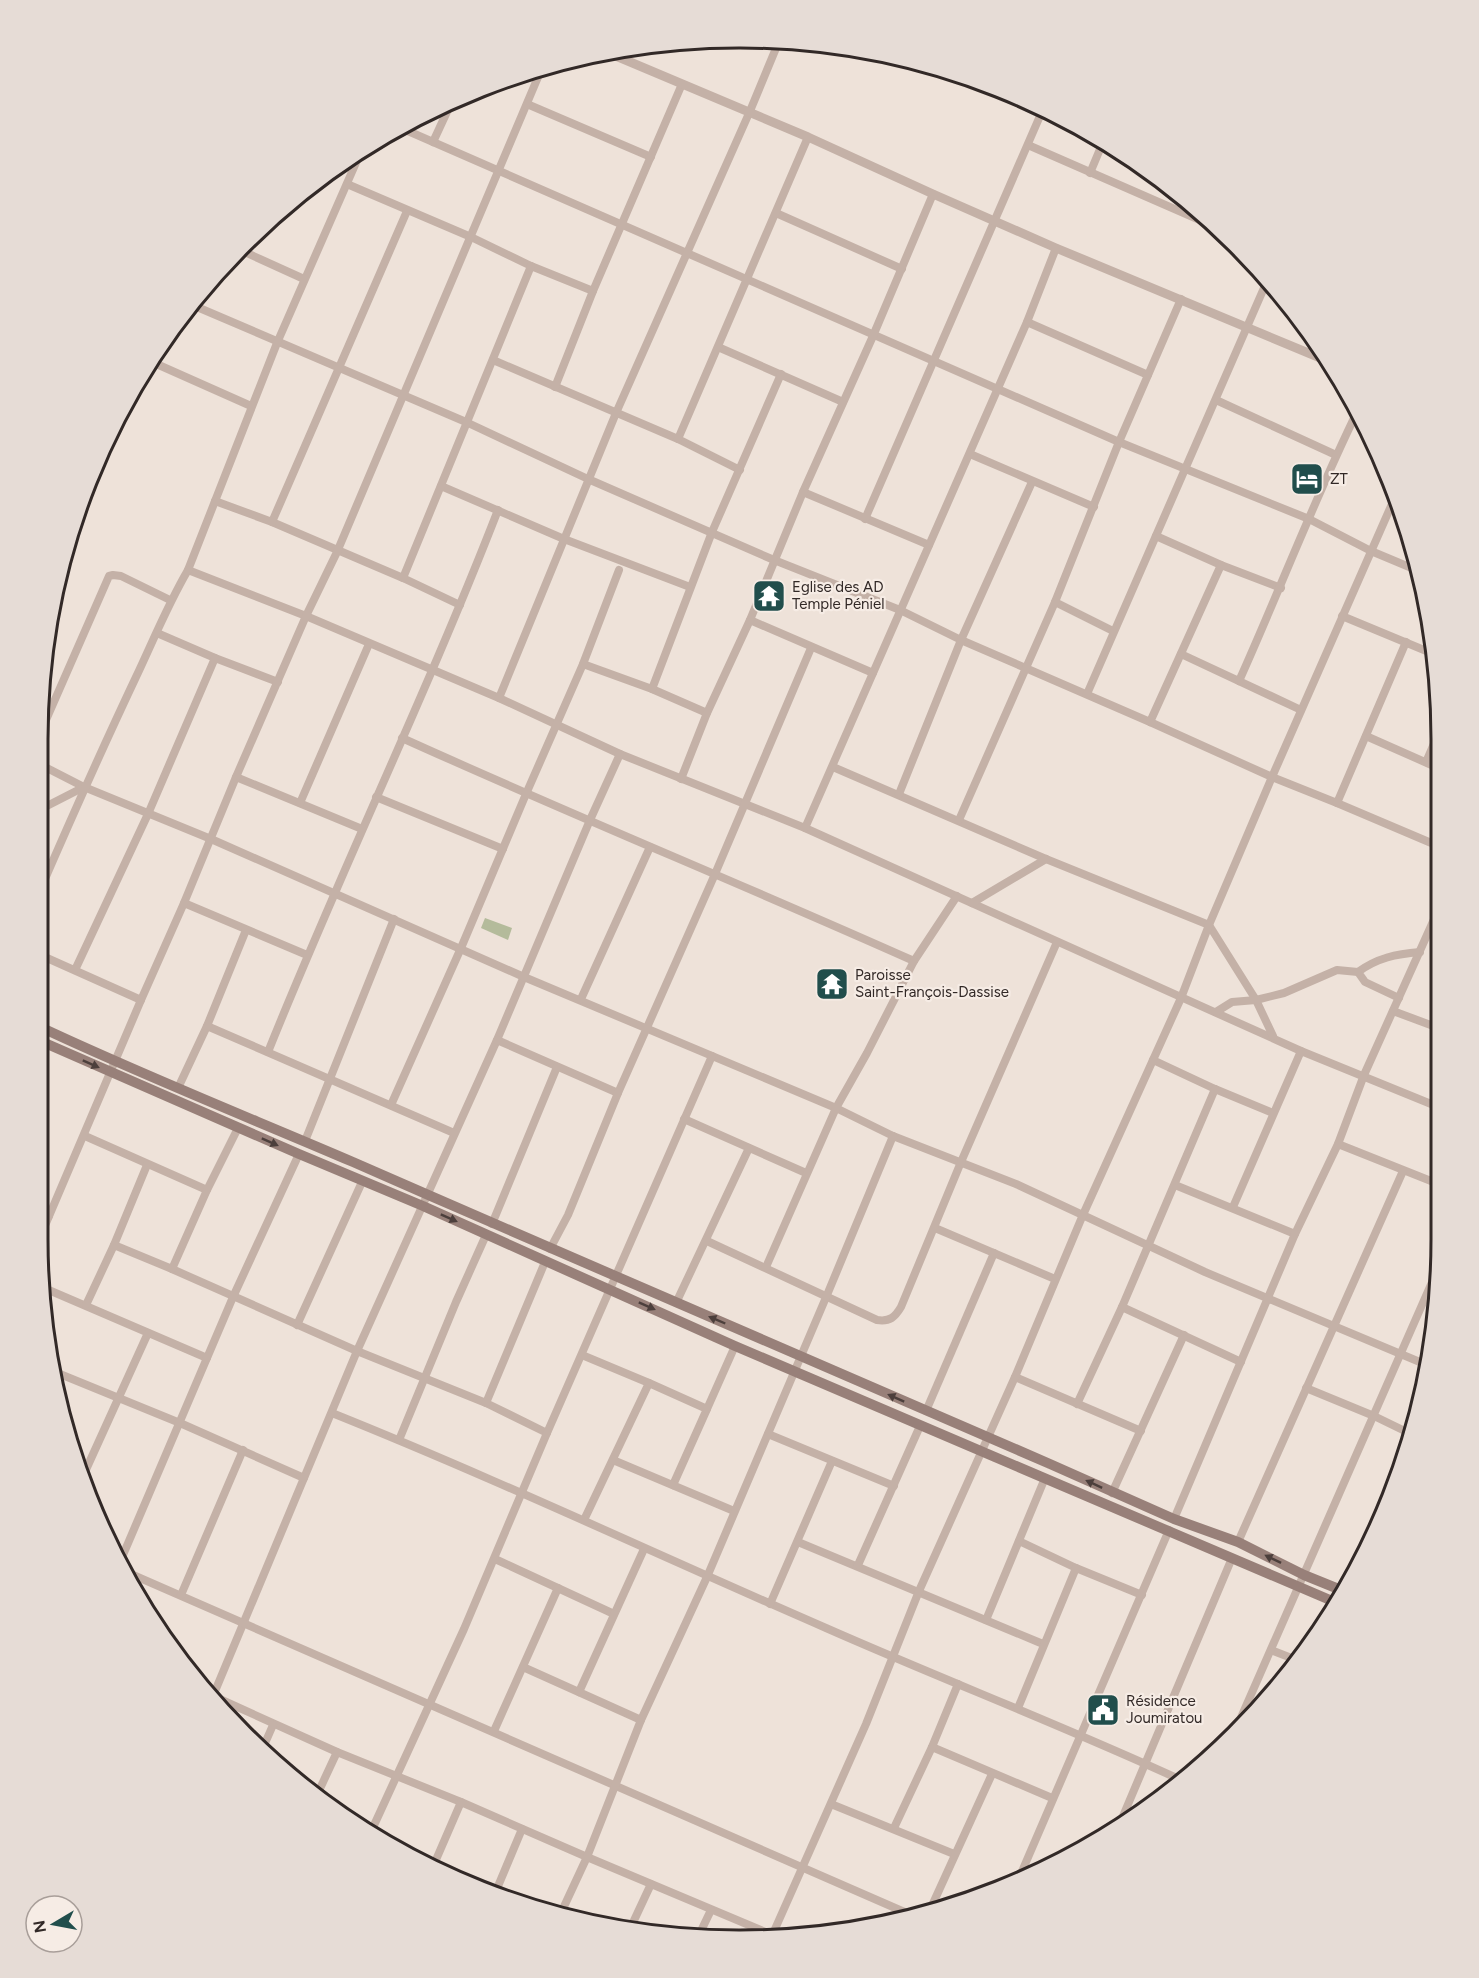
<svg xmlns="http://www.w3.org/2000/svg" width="1479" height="1978" font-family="Figtree,sans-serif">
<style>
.green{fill:#b4bb9b}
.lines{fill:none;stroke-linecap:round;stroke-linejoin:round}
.minor{stroke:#c4b1a7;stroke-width:8}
.tertiary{stroke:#c4b1a7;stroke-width:9}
.secondary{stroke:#988079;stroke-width:10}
.oneway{fill:#4c3f3c}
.labels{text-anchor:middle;stroke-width:4.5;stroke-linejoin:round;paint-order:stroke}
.poi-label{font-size:15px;fill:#322927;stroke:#f6ece5;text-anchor:start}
.rim{fill:none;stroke:#322927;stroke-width:3}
</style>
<rect width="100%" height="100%" fill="#eee2d9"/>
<path class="green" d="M 485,918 L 512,928 L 508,940 L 481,928 Z"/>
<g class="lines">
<g class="minor">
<path d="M 527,104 L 651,157"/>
<path d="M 401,128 L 1119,442 L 1309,519 L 1371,551 L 1414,569"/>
<path d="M 433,142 L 452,101"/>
<path d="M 1028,145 L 1218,228"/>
<path d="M 1090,173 L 1103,142"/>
<path d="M 347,184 L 471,237 L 531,266 L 593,291"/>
<path d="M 776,213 L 902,269"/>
<path d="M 238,249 L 304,279"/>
<path d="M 190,304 L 466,422 L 588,479 L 774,560 L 900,610 L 961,640 L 1150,722 L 1272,777 L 1337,803 L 1436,845"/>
<path d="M 1027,322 L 1148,375"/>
<path d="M 718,347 L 843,402"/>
<path d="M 493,360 L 678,439 L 740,470"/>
<path d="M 152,362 L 251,406"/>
<path d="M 555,387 L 593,291 L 682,84"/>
<path d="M 1216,400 L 1336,455"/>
<path d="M 678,439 L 808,137"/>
<path d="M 970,454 L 1094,507"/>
<path d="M 441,486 L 564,539 L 690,587"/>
<path d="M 803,492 L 929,545"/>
<path d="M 215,501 L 272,522 L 403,578 L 460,605"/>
<path d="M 865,519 L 1043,109"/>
<path d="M 272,522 L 407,211"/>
<path d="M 1156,536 L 1221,565 L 1281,588"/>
<path d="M 188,570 L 306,616 L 499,698 L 620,754 L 805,828 L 1301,1051 L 1436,1106"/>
<path d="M 403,578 L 531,266"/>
<path d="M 1055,602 L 1113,631"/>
<path d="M 1342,616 L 1436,655"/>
<path d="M 750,620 L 873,673"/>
<path d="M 157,633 L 215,658 L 278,682"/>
<path d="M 1181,654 L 1301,710"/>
<path d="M 583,664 L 652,689 L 707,713"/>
<path d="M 1239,681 C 1279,592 1314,500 1357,412"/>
<path d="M 652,689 L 712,532 L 781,374"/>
<path d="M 1087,694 L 1267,281"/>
<path d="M 499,698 L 616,413 L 750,111 L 779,41"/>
<path d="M 1150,722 L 1221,565"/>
<path d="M 39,736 L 109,576 L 113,575 L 121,576 L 170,600"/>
<path d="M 1366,736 L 1436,767"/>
<path d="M 402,738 C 572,815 744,885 914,961 L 957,896"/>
<path d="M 620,754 L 590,820 L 497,1040 L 357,1351 L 213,1696 L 337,1752 L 461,1802 L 587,1857 L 782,1939"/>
<path d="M 1426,762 L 1436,739"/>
<path d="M 39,764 L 84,787 L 211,839 L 524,977 L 836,1108 L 893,1136 L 1016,1184 L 1205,1272 L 1427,1365"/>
<path d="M 833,767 L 1046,859 L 1209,925 L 1256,1000 L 1273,1036"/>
<path d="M 236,777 L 362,829"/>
<path d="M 681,779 L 707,713 L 750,620 L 803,492 L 873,336 L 933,194"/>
<path d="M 899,794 L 961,640 L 1032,482"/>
<path d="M 376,797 L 503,849"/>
<path d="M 300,803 L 369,644"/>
<path d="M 1337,803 L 1406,642"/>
<path d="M 39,810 L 84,787"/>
<path d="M 959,820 L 1055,602 L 1119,442 L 1181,299"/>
<path d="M 805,828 L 1027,322 L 1056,248"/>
<path d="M 38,895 C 70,821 102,749 136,677 C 153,641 168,604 188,570 L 277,343 L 362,149"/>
<path d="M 184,903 L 307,955"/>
<path d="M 972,903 L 1046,859"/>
<path d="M 38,954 L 141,1000"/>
<path d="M 75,970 L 148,814 L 215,658"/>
<path d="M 1399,998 L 1365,982 L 1358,972 C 1377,958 1396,954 1420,952"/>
<path d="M 581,999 L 650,847"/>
<path d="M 1393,1011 L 1436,1027"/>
<path d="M 1216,1012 L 1232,1002 L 1256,1000 L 1284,993 L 1337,970 L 1358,972"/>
<path d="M 207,1026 L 454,1133"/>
<path d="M 497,1040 L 618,1093"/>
<path d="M 268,1052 C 341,870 427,693 498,510"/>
<path d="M 1153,1060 L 1215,1089 L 1273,1113"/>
<path d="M 38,1067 L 47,1044"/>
<path d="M 178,1088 L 207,1026 L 246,930"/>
<path d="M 391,1105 L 461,948 L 526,794 L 583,664 L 619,570"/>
<path d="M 684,1119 L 806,1173"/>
<path d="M 85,1136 L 207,1190"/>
<path d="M 305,1141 L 394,919"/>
<path d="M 1338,1144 L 1436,1183"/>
<path d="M 1175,1185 L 1295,1234"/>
<path d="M 1233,1207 L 1301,1051"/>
<path d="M 38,1211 L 49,1216"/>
<path d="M 492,1224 L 557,1067"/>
<path d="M 935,1228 L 1055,1279"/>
<path d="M 707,1241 L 877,1320 C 890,1322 895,1317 901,1307 L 961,1162 L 1057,942"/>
<path d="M 38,1242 L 141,1000 L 184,903 L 236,777 L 306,616 L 337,552 L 541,70"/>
<path d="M 114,1245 L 172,1269 L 357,1351 L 486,1403 L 547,1433"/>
<path d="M 550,1249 L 568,1215 L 618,1093 L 715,874 L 811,648"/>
<path d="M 766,1267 L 836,1108 L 867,1053 L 914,961"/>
<path d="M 172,1269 L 207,1190 L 238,1128"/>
<path d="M 44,1288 L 207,1358"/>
<path d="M 676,1303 L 749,1148"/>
<path d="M 86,1305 L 114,1245 L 147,1165"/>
<path d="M 1122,1307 L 1241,1362"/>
<path d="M 297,1325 L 362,1182"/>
<path d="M 582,1355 L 649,1383 L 584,1520"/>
<path d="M 55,1372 L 180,1423 L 304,1478"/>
<path d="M 1015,1377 L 1141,1431"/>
<path d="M 649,1383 L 707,1409 L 673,1485"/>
<path d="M 1306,1388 L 1374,1416 L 1411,1434"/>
<path d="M 486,1403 L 545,1262"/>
<path d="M 1077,1404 L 1122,1307 L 1215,1089"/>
<path d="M 707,1409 L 735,1346"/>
<path d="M 926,1411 L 994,1253"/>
<path d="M 332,1413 C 499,1480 662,1557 826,1628 C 944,1680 1064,1726 1181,1780"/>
<path d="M 768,1434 L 894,1486"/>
<path d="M 399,1440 L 456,1302 L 486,1235"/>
<path d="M 613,1460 L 734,1511"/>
<path d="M 84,1474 L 148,1333"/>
<path d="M 1112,1493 L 1184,1335"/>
<path d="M 1174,1519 L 1295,1234 L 1338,1144 L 1364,1075 L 1436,915"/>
<path d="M 1019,1541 L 1076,1568 L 1142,1595"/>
<path d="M 798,1542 L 1043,1644"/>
<path d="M 1238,1542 L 1403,1171"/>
<path d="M 495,1559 L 614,1614"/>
<path d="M 120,1562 L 233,1297 L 299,1154"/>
<path d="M 858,1565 L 920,1426"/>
<path d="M 124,1571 L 909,1914"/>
<path d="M 181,1595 L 243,1450"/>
<path d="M 770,1604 L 832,1461"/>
<path d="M 986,1620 L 1045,1478"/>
<path d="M 1271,1650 L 1294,1659"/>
<path d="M 523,1667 L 641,1720"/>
<path d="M 579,1692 L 644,1549"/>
<path d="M 1018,1708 L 1076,1568"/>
<path d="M 494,1731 L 558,1588"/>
<path d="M 1232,1738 L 1436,1273"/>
<path d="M 932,1747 L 1052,1798"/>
<path d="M 262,1750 L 273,1725"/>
<path d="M 317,1795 L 337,1752"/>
<path d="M 831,1804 L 954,1854"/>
<path d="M 894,1828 L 932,1747 L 958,1684"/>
<path d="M 1118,1828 L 1232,1558"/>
<path d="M 370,1834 L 464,1629 L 547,1433 L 712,1056"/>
<path d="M 432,1869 L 461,1802"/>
<path d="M 1020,1876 L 1169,1530"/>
<path d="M 496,1891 L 522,1829"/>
<path d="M 930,1910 L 992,1774"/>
<path d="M 561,1913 L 587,1857 L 641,1720 L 707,1577 L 827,1295 L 893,1136"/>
<path d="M 630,1929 L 651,1884"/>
<path d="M 700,1933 L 711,1910"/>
<path d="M 771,1938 L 866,1724 L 919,1591 L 1015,1377 L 1082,1217 L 1181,998 L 1209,925 L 1272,777 L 1395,497"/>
</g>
<path class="tertiary" d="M 604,51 L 808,137 L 933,194 L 1056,248 L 1330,362"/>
<g class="secondary">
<path d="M 38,1026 C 142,1075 248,1117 353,1162 C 585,1264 818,1364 1050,1464 L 1174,1519 L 1238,1542 L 1304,1575 L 1346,1592"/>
<path d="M 38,1040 L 299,1154 L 423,1206 L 735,1346 L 1337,1603"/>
</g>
</g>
<defs><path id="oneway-solid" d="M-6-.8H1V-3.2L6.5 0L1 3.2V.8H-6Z" transform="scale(1.5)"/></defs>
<g class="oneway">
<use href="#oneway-solid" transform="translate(91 1064) rotate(24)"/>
<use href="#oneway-solid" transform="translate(270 1142) rotate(24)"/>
<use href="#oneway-solid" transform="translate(449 1218) rotate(24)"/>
<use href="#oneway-solid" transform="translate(647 1306) rotate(24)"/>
<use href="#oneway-solid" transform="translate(717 1320) rotate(-157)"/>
<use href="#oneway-solid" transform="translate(896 1398) rotate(-156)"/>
<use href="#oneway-solid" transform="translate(1094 1484) rotate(-155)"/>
<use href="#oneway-solid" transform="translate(1273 1559) rotate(-154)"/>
</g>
<defs>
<g id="hotel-square" transform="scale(1.725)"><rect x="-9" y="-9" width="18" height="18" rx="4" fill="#214e4c" stroke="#f6ece5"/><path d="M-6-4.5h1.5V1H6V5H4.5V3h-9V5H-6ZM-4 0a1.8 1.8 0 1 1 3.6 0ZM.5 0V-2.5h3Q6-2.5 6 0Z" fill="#fff"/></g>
<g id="temple-square" transform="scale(1.725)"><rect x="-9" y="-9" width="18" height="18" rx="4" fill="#214e4c" stroke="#f6ece5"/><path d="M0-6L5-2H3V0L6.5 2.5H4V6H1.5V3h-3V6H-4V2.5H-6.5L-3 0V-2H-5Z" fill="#fff"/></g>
<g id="civic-square" transform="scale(1.725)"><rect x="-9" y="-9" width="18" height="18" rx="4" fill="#214e4c" stroke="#f6ece5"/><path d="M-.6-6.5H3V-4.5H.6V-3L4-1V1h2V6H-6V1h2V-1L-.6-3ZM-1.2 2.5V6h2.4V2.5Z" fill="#fff"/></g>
</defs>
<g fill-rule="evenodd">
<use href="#hotel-square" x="1307" y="479"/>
<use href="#temple-square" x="769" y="596"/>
<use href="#temple-square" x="832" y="984"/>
<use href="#civic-square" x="1103" y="1710"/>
</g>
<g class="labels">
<g class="poi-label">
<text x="1330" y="484">ZT</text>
<text x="792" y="592">Eglise des AD<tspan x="792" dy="17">Temple Péniel</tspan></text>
<text x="855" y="980">Paroisse<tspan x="855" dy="17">Saint-François-Dassise</tspan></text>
<text x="1126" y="1706">Résidence<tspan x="1126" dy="17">Joumiratou</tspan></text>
</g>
</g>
<path d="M0 0H1479V1978H0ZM739 48H740A691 691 0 0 1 1431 739V1239A691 691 0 0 1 740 1930H739A691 691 0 0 1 48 1239V739A691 691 0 0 1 739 48Z" fill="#e6dcd6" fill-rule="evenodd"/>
<path class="rim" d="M739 48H740A691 691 0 0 1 1431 739V1239A691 691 0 0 1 740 1930H739A691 691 0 0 1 48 1239V739A691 691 0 0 1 739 48Z"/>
<g transform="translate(54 1924) rotate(260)"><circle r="28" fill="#f6ece5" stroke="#a89e99" stroke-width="1.5"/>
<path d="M0-4.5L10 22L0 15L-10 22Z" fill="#214e4c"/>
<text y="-9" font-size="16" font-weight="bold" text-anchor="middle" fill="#322927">N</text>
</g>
</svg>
